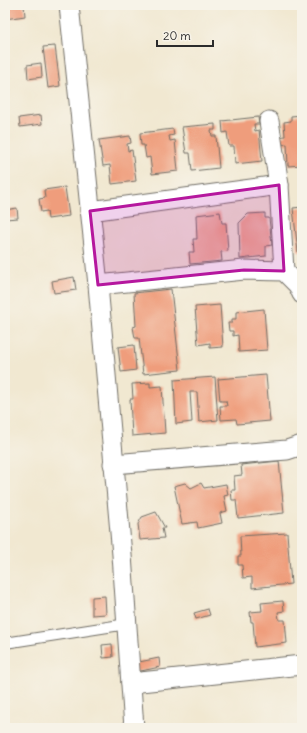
<svg xmlns="http://www.w3.org/2000/svg" width="307" height="733" font-family="Delius,sans-serif">
<style>
.building{fill:#ef9d7c}
.lines{fill:none;stroke-linecap:round;stroke-linejoin:round}
.service-casing{stroke:#706d65;stroke-width:12}
.minor-casing{stroke:#706d65;stroke-width:21}
.service{stroke:#fff;stroke-width:10}
.minor{stroke:#fff;stroke-width:19}
.marked{fill:#b5179e;fill-opacity:0.2;stroke:#b5179e;stroke-width:3;stroke-linejoin:round}
</style>
<rect width="100%" height="100%" fill="#f7f3e8"/>
<filter id="ink" filterUnits="userSpaceOnUse"><feTurbulence type="fractalNoise" baseFrequency=".025" numOctaves="2"/><feDisplacementMap in="SourceGraphic" scale="8" xChannelSelector="R" yChannelSelector="G"/><feConvolveMatrix kernelMatrix="1 2 1 2 8 2 1 2 1" color-interpolation-filters="sRGB"/></filter>
<filter id="wash" filterUnits="userSpaceOnUse"><feTurbulence type="fractalNoise" baseFrequency=".012" numOctaves="4" result="noise"/><feDisplacementMap in="SourceGraphic" scale="16" xChannelSelector="R" yChannelSelector="G"/><feGaussianBlur stdDeviation="0.9" result="paint"/><feColorMatrix in="noise" values="0 0 0 0 0 0 0 0 0 0 0 0 0 0 0 0 0 1.4 0 .05"/><feComposite in="paint" operator="in"/></filter>
<g filter="url(#wash)">
<rect width="100%" height="100%" fill="#f1e8d1"/>
<g id="blocks">
<g class="building">
<path d="M 5,5 L 24,5 L 25,16 L 5,19 Z"/>
<path d="M 55,46 L 60,86 L 48,88 L 43,47 Z"/>
<path d="M 41,63 L 42,77 L 28,79 L 27,65 Z"/>
<path d="M 41,115 L 42,124 L 20,127 L 19,118 Z"/>
<path d="M 302,115 L 302,165 L 288,166 L 287,144 L 278,145 L 277,137 L 285,136 L 284,122 L 291,121 L 291,116 Z"/>
<path d="M 258,117 L 259,124 L 254,124 L 255,131 L 259,130 L 262,161 L 235,164 L 234,146 L 229,146 L 227,132 L 223,133 L 222,121 Z"/>
<path d="M 215,124 L 215,130 L 211,130 L 212,136 L 216,136 L 219,168 L 192,171 L 190,153 L 186,153 L 182,127 Z"/>
<path d="M 173,129 L 174,135 L 169,136 L 170,141 L 175,140 L 178,171 L 152,174 L 150,157 L 146,158 L 144,145 L 141,145 L 140,133 Z"/>
<path d="M 130,136 L 131,143 L 127,144 L 128,151 L 132,150 L 136,181 L 112,184 L 110,165 L 103,166 L 99,140 Z"/>
<path d="M 65,187 L 69,216 L 48,219 L 47,211 L 41,212 L 39,199 L 45,198 L 44,190 Z"/>
<path d="M 302,207 L 302,252 L 298,252 L 293,208 Z"/>
<path d="M 17,208 L 18,218 L 5,219 L 5,210 Z"/>
<path d="M 220,212 L 222,223 L 226,223 L 228,251 L 221,252 L 222,261 L 190,264 L 189,252 L 194,252 L 193,239 L 197,239 L 196,215 Z"/>
<path d="M 265,213 L 265,218 L 269,218 L 272,245 L 266,246 L 266,256 L 240,259 L 239,223 L 248,214 Z"/>
<path d="M 74,277 L 76,290 L 54,293 L 52,281 Z"/>
<path d="M 171,289 L 180,370 L 143,374 L 139,338 L 135,338 L 133,327 L 136,326 L 134,293 Z"/>
<path d="M 220,305 L 223,347 L 210,348 L 210,343 L 198,345 L 195,307 Z"/>
<path d="M 264,309 L 267,350 L 239,352 L 238,335 L 233,336 L 233,331 L 229,331 L 228,323 L 232,323 L 232,319 L 236,319 L 236,312 Z"/>
<path d="M 134,345 L 136,370 L 121,372 L 118,347 Z"/>
<path d="M 266,375 L 270,421 L 237,424 L 236,419 L 221,420 L 220,406 L 227,406 L 226,401 L 220,401 L 218,379 Z"/>
<path d="M 215,377 L 218,420 L 199,422 L 197,392 L 190,392 L 192,422 L 176,424 L 174,380 Z"/>
<path d="M 150,383 L 150,387 L 162,386 L 165,433 L 132,436 L 130,399 L 133,399 L 132,384 Z"/>
<path d="M 279,461 L 284,513 L 238,518 L 236,500 L 232,500 L 231,490 L 235,490 L 234,476 L 242,475 L 241,465 Z"/>
<path d="M 185,483 L 191,488 L 201,483 L 204,488 L 226,484 L 228,495 L 224,496 L 227,511 L 220,513 L 222,523 L 198,528 L 197,522 L 182,524 L 174,486 Z"/>
<path d="M 156,512 L 165,528 L 162,528 L 164,538 L 140,540 L 138,524 L 142,517 Z"/>
<path d="M 287,533 L 291,584 L 252,588 L 252,577 L 243,578 L 242,565 L 238,565 L 238,556 L 241,556 L 240,536 Z"/>
<path d="M 105,596 L 106,614 L 92,615 L 92,597 Z"/>
<path d="M 283,601 L 284,611 L 278,612 L 279,620 L 285,620 L 287,643 L 255,647 L 253,622 L 251,622 L 250,612 L 262,611 L 261,603 Z"/>
<path d="M 208,609 L 210,615 L 196,619 L 194,613 Z"/>
<path d="M 112,644 L 113,657 L 103,658 L 102,645 Z"/>
<path d="M 159,658 L 160,667 L 136,672 L 134,663 Z"/>
</g>
</g>
</g>
<g filter="url(#ink)">
<use href="#blocks" fill-opacity="0" stroke="#706d65" stroke-width="1"/>
<g class="lines">
<g class="service-casing">
<path id="service" d="M 5,643 L 127,624"/>
</g>
<g class="minor-casing">
<g id="minor">
<path d="M 69,5 L 98,285 L 122,555 L 134,728"/>
<path d="M 269,121 L 279,185 L 284,271"/>
<path d="M 90,211 L 279,185"/>
<path d="M 98,285 L 244,270 L 284,271 L 298,285 L 302,294"/>
<path d="M 113,464 L 287,450 L 302,445"/>
<path d="M 131,683 L 302,665"/>
</g>
</g>
<use href="#service" class="service"/>
<use href="#minor" class="minor"/>
</g>
</g>
<path class="marked" d="M 279,185 L 284,271 L 244,270 L 98,285 L 90,211 Z"/>
<rect width="307" height="733" fill="none" stroke="#f7f3e8" stroke-width="20"/>
<path d="M157 40v6h56v-6" fill="none" stroke="#2b2b2b" stroke-width="2"/>
<text x="163" y="40" font-size="12" fill="#2b2b2b" stroke="#f7f3e8" stroke-width="3" paint-order="stroke">20 m</text>
</svg>
